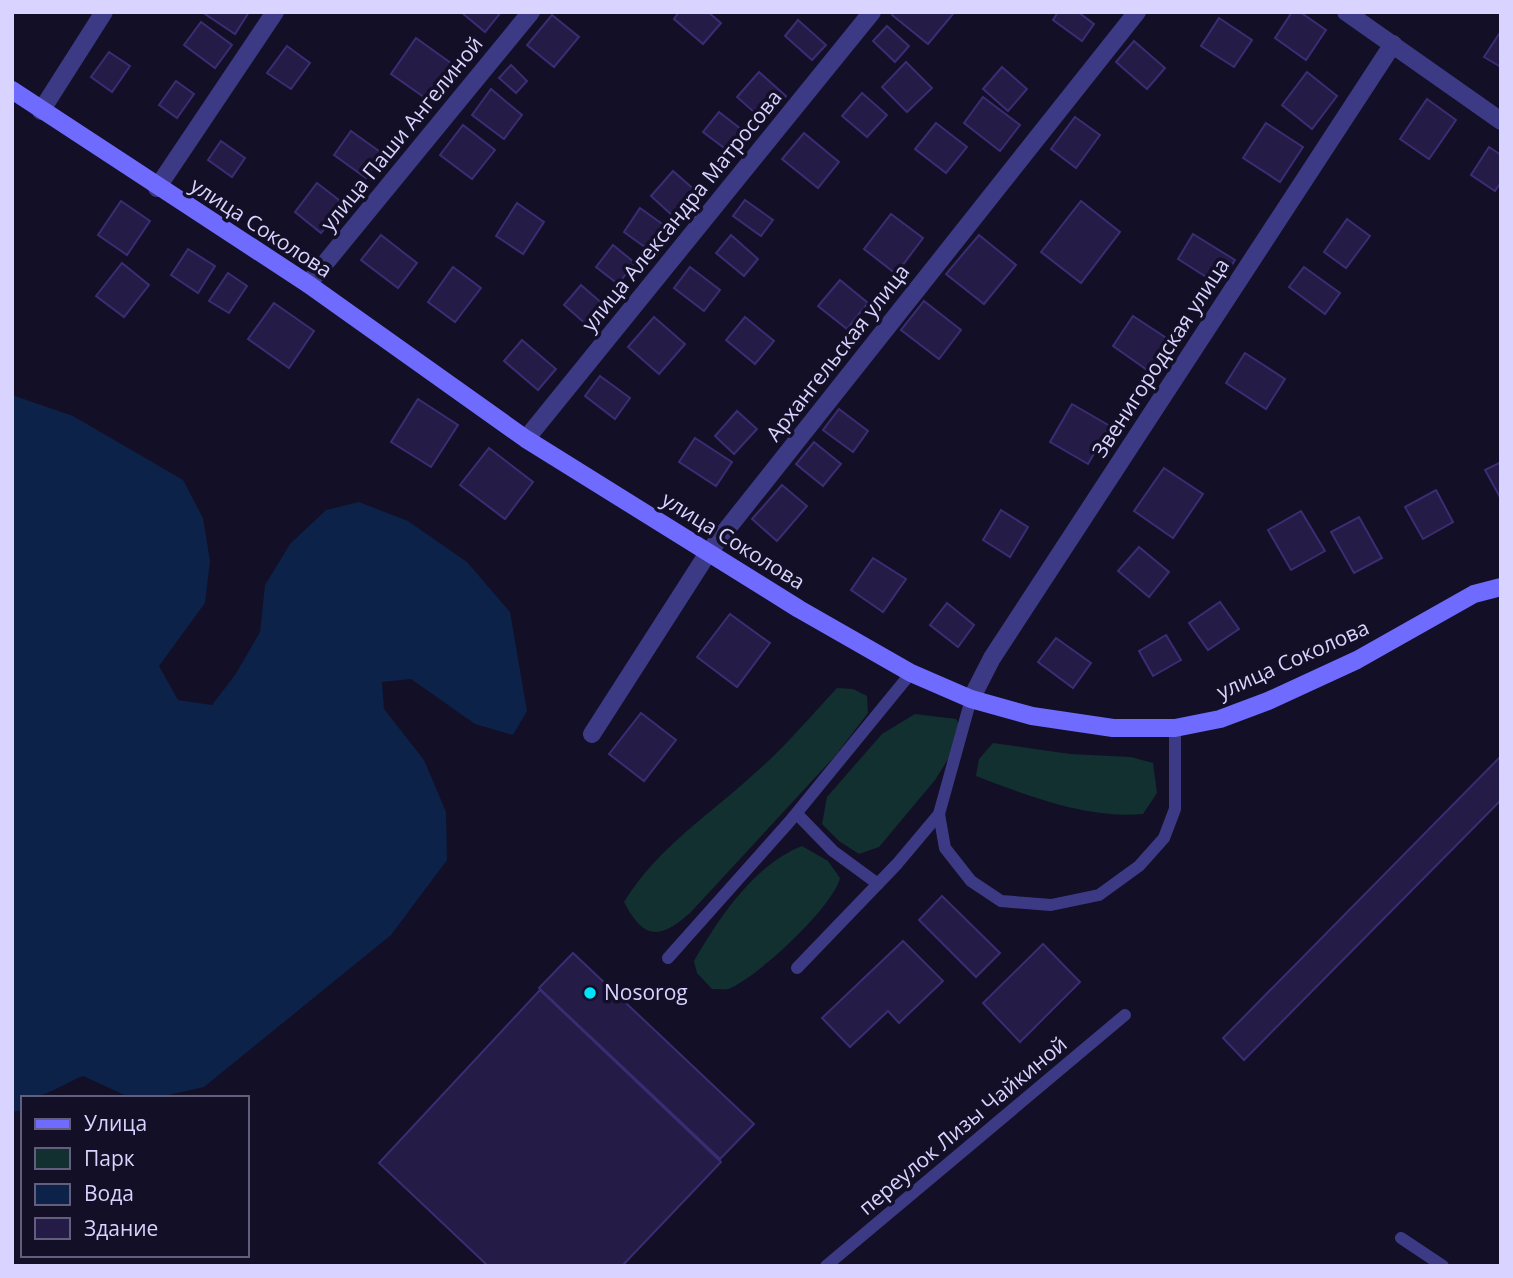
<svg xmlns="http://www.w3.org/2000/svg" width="1513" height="1278" font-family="'Open Sans',sans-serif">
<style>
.green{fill:#12302f}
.water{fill:#0c2248}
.building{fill:#241b47;stroke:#3b2d73;stroke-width:2}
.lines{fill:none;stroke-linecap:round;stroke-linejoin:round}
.service{stroke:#3d3a85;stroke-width:12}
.minor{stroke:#3d3a85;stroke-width:18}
.secondary{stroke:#6f6bff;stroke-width:18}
.poi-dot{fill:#00e5ff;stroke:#130f26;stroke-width:2.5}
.labels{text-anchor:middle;stroke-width:7;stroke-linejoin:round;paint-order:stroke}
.street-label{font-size:21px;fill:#d9d4ff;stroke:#130f26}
.poi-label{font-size:21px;fill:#d9d4ff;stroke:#130f26;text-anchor:start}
</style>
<rect width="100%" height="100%" fill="#130f26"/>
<g class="green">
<path d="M 837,688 L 853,689 L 867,696 L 868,713 L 835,756 L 690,913 C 659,940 644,940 624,902 C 658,847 708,816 754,774 C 784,748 810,717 837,688 Z"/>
<path d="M 915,714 L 956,719 L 964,734 L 935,780 L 879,847 L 859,854 L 839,841 L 822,824 L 827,797 L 882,734 Z"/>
<path d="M 993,743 L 1070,754 L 1131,757 L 1153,763 L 1157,793 L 1143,814 C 1087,819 1028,796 976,776 L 979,759 Z"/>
<path d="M 802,846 L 828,861 L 840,878 C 834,906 756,979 728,989 C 724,990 717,989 712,989 L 697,973 L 694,961 C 719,918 754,865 802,846 Z"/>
</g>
<path class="water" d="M 12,395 L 73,416 L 183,480 L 203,518 L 210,561 L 205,603 L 159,666 L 178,700 L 212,705 L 235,675 L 260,632 L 265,585 L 290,544 L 326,510 L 359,502 L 408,521 L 467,562 L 510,612 L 527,711 L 513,735 L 475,724 L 411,679 L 382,682 L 384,709 L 424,760 L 446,812 L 447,860 L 391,935 L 204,1087 L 155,1098 L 131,1098 L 83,1076 C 63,1084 45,1098 23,1098 L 23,1110 L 12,1112 Z"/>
<g class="building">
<path d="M 202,12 L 249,12 L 235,34 Z"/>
<path d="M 461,12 L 501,12 L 485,32 Z"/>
<path d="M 679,12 L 708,12 L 721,23 L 703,44 L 674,19 Z"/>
<path d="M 895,12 L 950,12 L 953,14 L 928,44 L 892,15 Z"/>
<path d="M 1058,12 L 1078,12 L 1094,24 L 1082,41 L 1053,20 Z"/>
<path d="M 1292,12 L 1300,12 L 1326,30 L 1306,60 L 1275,38 Z"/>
<path d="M 552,15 L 579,37 L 554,67 L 527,45 Z"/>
<path d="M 1219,18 L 1252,40 L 1234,67 L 1201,46 Z"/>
<path d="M 798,20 L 826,45 L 812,60 L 785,36 Z"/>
<path d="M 201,22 L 232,45 L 215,68 L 184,45 Z"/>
<path d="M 887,26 L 909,46 L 895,62 L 873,41 Z"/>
<path d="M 1501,31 L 1501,67 L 1484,57 Z"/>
<path d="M 416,38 L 455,66 L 431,102 L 391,74 Z"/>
<path d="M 1134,41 L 1165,68 L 1147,89 L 1116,62 Z"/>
<path d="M 287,46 L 310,63 L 291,89 L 267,73 Z"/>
<path d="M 109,52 L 130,66 L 112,92 L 91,77 Z"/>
<path d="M 906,62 L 932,88 L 907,112 L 882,87 Z"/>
<path d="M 511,65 L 527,81 L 516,93 L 499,78 Z"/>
<path d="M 1002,67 L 1027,89 L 1008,111 L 983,89 Z"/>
<path d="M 759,72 L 786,96 L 764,121 L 737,97 Z"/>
<path d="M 1307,72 L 1337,96 L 1312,129 L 1282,105 Z"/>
<path d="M 176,81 L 194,94 L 177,118 L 159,105 Z"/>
<path d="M 491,89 L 522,115 L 504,139 L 472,115 Z"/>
<path d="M 862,93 L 887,115 L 867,137 L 842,116 Z"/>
<path d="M 983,97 L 1020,125 L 1000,151 L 964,123 Z"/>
<path d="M 1427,99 L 1456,120 L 1429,159 L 1400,139 Z"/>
<path d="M 719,112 L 746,133 L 731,153 L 703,132 Z"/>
<path d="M 1075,117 L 1100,135 L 1076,168 L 1051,149 Z"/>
<path d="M 936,123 L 967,147 L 946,173 L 915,149 Z"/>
<path d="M 1266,123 L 1303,147 L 1280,182 L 1243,158 Z"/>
<path d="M 463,125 L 495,150 L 472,179 L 440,155 Z"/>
<path d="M 351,131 L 383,154 L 366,178 L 334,155 Z"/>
<path d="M 804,133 L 839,162 L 818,188 L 782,159 Z"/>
<path d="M 221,141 L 245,158 L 232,177 L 208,160 Z"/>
<path d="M 1489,147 L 1501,155 L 1501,182 L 1495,191 L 1471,175 Z"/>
<path d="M 673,171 L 697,192 L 674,217 L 651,196 Z"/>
<path d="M 317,183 L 344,204 L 321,233 L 295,212 Z"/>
<path d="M 745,200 L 773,220 L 761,236 L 733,216 Z"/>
<path d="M 121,201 L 150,221 L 127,255 L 98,235 Z"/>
<path d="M 1081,201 L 1120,232 L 1081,283 L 1041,252 Z"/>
<path d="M 517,203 L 544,222 L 523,254 L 496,236 Z"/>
<path d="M 640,208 L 665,226 L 649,250 L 624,232 Z"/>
<path d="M 891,214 L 923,238 L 896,274 L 864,249 Z"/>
<path d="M 1347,219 L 1370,236 L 1346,268 L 1324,252 Z"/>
<path d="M 1193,234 L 1235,260 L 1219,285 L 1178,259 Z"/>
<path d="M 381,235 L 417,263 L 398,288 L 361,260 Z"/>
<path d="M 731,235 L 758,259 L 744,276 L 716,253 Z"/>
<path d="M 979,235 L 1016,265 L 984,304 L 946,274 Z"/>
<path d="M 613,245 L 635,263 L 618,284 L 596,267 Z"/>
<path d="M 188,249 L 215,266 L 198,293 L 171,275 Z"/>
<path d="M 122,263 L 149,285 L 124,317 L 96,296 Z"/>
<path d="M 453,267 L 481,288 L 455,322 L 428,302 Z"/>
<path d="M 690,267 L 720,290 L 704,311 L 674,288 Z"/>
<path d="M 1304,267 L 1340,293 L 1325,314 L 1289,287 Z"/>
<path d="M 228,273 L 247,286 L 229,313 L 209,301 Z"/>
<path d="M 840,280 L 868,303 L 847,329 L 818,306 Z"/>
<path d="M 581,285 L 604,305 L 587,325 L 564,305 Z"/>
<path d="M 924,301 L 961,330 L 939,359 L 901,330 Z"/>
<path d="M 274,303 L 314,331 L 289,368 L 248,339 Z"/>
<path d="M 1133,316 L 1171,341 L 1150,372 L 1113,346 Z"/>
<path d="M 654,317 L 685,344 L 659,374 L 628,347 Z"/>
<path d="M 745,317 L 774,341 L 755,364 L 726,340 Z"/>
<path d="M 522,340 L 556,369 L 538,390 L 504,361 Z"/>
<path d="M 1245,353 L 1285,379 L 1266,409 L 1226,383 Z"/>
<path d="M 600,376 L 630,398 L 615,419 L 585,396 Z"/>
<path d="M 418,399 L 458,425 L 431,467 L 391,442 Z"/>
<path d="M 1072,404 L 1110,426 L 1088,464 L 1050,442 Z"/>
<path d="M 839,409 L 868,431 L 853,452 L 823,430 Z"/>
<path d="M 737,411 L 757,429 L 734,454 L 715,436 Z"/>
<path d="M 695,438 L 732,462 L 716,486 L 679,462 Z"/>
<path d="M 814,442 L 841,464 L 823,486 L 796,464 Z"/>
<path d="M 489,448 L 533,482 L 505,519 L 460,485 Z"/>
<path d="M 1501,462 L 1501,499 L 1485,470 Z"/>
<path d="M 1164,468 L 1203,494 L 1173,538 L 1134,511 Z"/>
<path d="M 782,485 L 807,506 L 777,541 L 752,519 Z"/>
<path d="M 1436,490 L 1453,522 L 1423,539 L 1405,507 Z"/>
<path d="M 1001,510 L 1028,527 L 1010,557 L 983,540 Z"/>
<path d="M 1301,511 L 1325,551 L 1291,570 L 1268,530 Z"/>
<path d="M 1359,517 L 1382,558 L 1354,573 L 1331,532 Z"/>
<path d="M 1139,547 L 1169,572 L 1149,597 L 1118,571 Z"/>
<path d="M 873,558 L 906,579 L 883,612 L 851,590 Z"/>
<path d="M 1220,602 L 1239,629 L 1208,650 L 1189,623 Z"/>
<path d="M 947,603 L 974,625 L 958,647 L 930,625 Z"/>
<path d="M 730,614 L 770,643 L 737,687 L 697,657 Z"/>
<path d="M 1166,635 L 1181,660 L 1153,676 L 1139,651 Z"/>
<path d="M 1056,638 L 1091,663 L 1073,688 L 1038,662 Z"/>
<path d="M 641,713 L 676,740 L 644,781 L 609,754 Z"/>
<path d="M 1501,756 L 1501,800 L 1244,1060 L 1223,1038 Z"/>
<path d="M 942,896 L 1000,953 L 976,977 L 919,920 Z"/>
<path d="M 903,941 L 943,981 L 899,1023 L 888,1011 L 850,1047 L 822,1018 Z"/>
<path d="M 1043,944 L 1080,982 L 1020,1042 L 983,1003 Z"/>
<path d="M 573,953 L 754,1124 L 720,1159 L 539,988 Z"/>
<path d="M 540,990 L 721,1162 L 622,1266 L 488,1266 L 379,1163 Z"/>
</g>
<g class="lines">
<g class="service">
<path d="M 797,814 L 833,851 L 878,884"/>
<path d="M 939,814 L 945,848 L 971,881 L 1001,901 L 1051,905 L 1099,895 L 1139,866 L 1164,838 L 1175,809 L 1175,728"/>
<path d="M 668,958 L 790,821 L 911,673"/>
<path d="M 797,968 L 897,864 L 939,814 L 971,699"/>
<path d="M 1401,1238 L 1443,1266"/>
<path d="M 826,1266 L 1125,1015"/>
</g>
<g class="minor">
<path d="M 1346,12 L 1501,121"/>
<path d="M 41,111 L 104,12"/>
<path d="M 157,188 L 275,12"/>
<path d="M 308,284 L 531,12"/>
<path d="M 526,439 L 872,12"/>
<path d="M 971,699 L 992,658 L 1393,44"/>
<path d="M 592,734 L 708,553 L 1137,12"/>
</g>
<path class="secondary" d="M 12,90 L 308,284 L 526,439 L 799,609 L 911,673 L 971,699 L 1032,716 L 1113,728 L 1175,728 L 1220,719 L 1268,701 L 1357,660 L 1474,594 L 1501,587"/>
</g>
<circle class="poi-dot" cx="590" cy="993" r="7"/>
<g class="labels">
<g class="street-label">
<text transform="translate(402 134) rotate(-51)" y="7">улица Паши Ангелиной</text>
<text transform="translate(682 211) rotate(-51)" y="7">улица Александра Матросова</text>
<text transform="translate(261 228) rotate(33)" y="7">улица Соколова</text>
<text transform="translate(838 353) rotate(-52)" y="7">Архангельская улица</text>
<text transform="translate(1161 358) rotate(-57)" y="7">Звенигородская улица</text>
<text transform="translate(733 541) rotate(32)" y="7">улица Соколова</text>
<text transform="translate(1293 660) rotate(-24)" y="7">улица Соколова</text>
<text transform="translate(963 1126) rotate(-40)" y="7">переулок Лизы Чайкиной</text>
</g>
<g class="poi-label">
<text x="604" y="1000">Nosorog</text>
</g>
</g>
<rect width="1513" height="1278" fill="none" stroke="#d9d4ff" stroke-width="28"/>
<rect x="21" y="1096" width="228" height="161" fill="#130f26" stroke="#625e7d" stroke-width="2"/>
<rect x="35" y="1119" width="35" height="10" fill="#6f6bff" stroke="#625e7d" stroke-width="2"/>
<text x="84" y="1131" font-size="21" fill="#d9d4ff">Улица</text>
<rect x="35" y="1148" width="35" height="21" fill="#12302f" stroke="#625e7d" stroke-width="2"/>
<text x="84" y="1166" font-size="21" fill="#d9d4ff">Парк</text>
<rect x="35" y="1184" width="35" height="21" fill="#0c2248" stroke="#625e7d" stroke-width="2"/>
<text x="84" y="1201" font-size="21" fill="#d9d4ff">Вода</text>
<rect x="35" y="1218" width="35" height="21" fill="#241b47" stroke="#625e7d" stroke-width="2"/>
<text x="84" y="1236" font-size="21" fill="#d9d4ff">Здание</text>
</svg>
